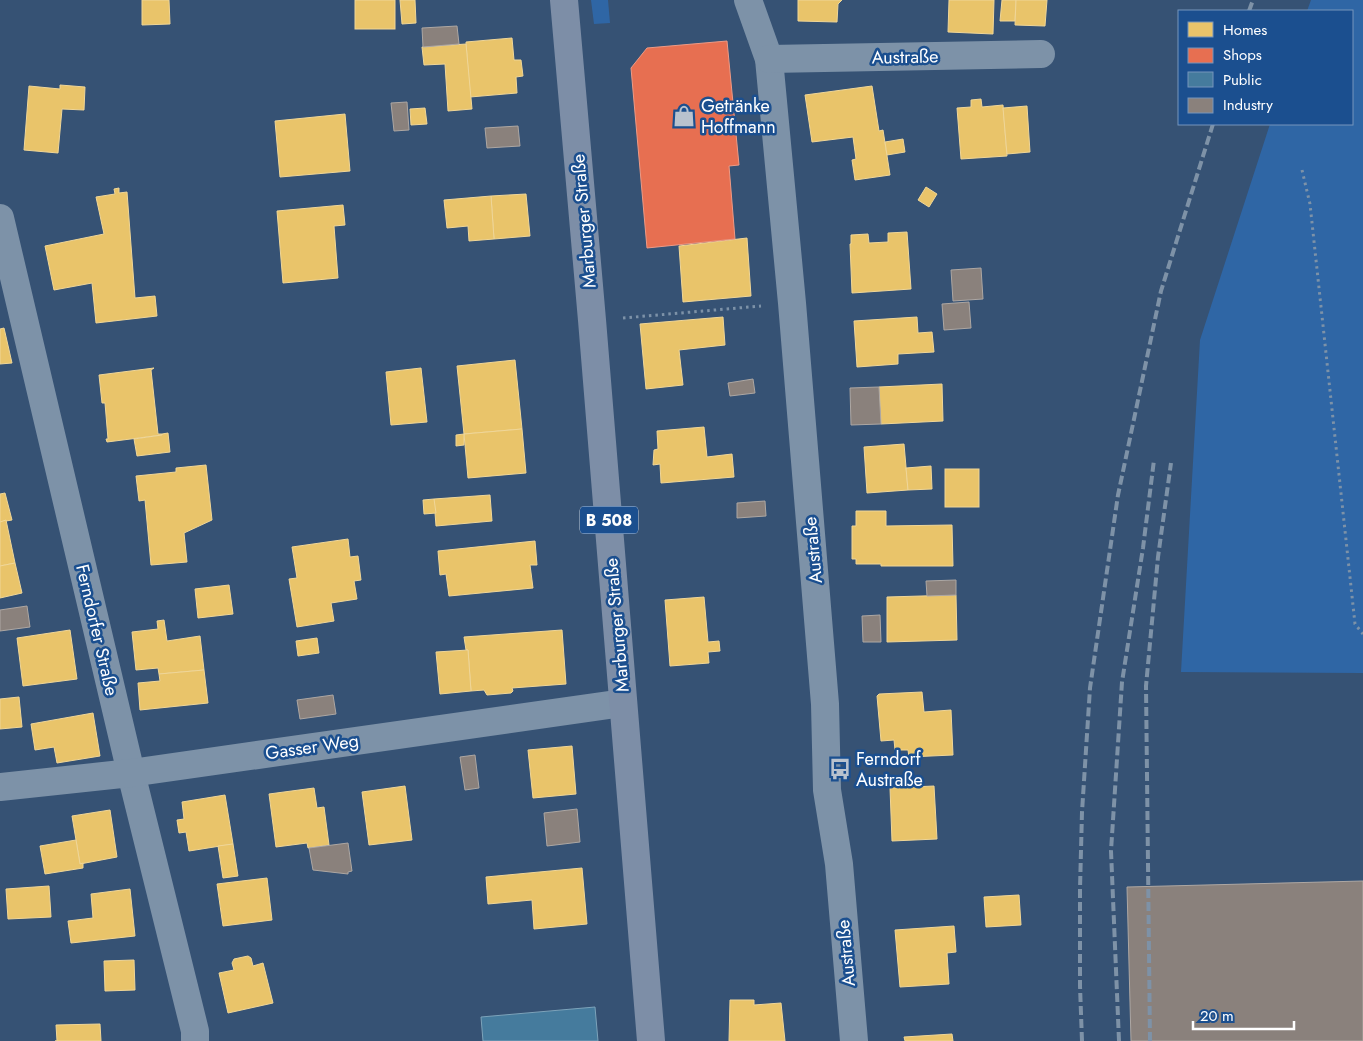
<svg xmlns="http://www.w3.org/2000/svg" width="1363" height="1041" font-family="Jost,sans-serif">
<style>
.green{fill:#2f66a5}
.homes{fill:#e9c46a;stroke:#f0d697}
.shops{fill:#e76f51;stroke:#ee9a85}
.public{fill:#457b9d;stroke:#7da3ba}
.industry{fill:#8a817c;stroke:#ada7a3}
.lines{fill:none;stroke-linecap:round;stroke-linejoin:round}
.path{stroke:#7d92a8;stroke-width:3;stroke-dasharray:2.5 4;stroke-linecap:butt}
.minor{stroke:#7d92a8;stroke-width:28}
.primary{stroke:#7d8ea7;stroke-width:28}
.rail{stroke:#7e92a7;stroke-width:4;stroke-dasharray:9 4;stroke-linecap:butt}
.labels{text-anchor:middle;stroke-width:5;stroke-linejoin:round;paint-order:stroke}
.shield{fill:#1b4f8f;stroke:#bbcadd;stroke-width:1}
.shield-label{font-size:16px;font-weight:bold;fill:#fff}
.street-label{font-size:18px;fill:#fff;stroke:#1b4f8f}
.poi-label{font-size:18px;fill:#fff;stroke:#1b4f8f;text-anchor:start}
</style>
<rect width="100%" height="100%" fill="#365274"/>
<g class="green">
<path d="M 591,0 L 608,0 L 610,23 L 594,24 Z"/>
<path d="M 1311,0 L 1363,0 L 1363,673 L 1181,672 L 1200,340 L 1270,124 L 1352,124 L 1352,11 L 1307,11 Z"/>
</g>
<g class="homes">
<path d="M 142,0 L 169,0 L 170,24 L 142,25 Z"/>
<rect x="355" y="0" width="40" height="29"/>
<path d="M 400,0 L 415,0 L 416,23 L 402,24 Z"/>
<path d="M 798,0 L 842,0 L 838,4 L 837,22 L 798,21 Z"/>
<path d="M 949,0 L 994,0 L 993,34 L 948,32 Z"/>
<path d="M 1002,0 L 1016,0 L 1015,21 L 1000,21 Z"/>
<path d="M 1016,0 L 1047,0 L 1045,26 L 1015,25 Z"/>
<path d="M 512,38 L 514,60 L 521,60 L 523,76 L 516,77 L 517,93 L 470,97 L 466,42 Z"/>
<path d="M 466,44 L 472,109 L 448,111 L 445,64 L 424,65 L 422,47 Z"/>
<path d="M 60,85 L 85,87 L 84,110 L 62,109 L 58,153 L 24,150 L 29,86 L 60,89 Z"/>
<path d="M 872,86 L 879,131 L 883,130 L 890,175 L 855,180 L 852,160 L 856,159 L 853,137 L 812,142 L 805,95 Z"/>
<path d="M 981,99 L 982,107 L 1003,105 L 1007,156 L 961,159 L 957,108 L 971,107 L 971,100 Z"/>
<path d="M 1027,106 L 1030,152 L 1007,154 L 1003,108 Z"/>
<path d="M 425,108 L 427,124 L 411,125 L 410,109 Z"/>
<path d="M 345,114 L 350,171 L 280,177 L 275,121 Z"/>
<path d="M 903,139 L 905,152 L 887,155 L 885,142 Z"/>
<path d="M 926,187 L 937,194 L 929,207 L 918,200 Z"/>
<path d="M 119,188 L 119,193 L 127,192 L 135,298 L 155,296 L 157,316 L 96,323 L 92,283 L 54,290 L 45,246 L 104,234 L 96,197 L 115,194 L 114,189 Z"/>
<path d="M 526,194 L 530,236 L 494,239 L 491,196 Z"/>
<path d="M 491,196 L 494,239 L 469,241 L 468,226 L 447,228 L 444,200 Z"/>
<path d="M 343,205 L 345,225 L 334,226 L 338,278 L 283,283 L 277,211 Z"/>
<path d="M 907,232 L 911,289 L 852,293 L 850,244 L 851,244 L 851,235 L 868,234 L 869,243 L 888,242 L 888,233 Z"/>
<path d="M 747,238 L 751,296 L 683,302 L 679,246 Z"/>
<path d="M 723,317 L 725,345 L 679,350 L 683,385 L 646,389 L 640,324 Z"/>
<path d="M 917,317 L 918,333 L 932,332 L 934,352 L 898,354 L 898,364 L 857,367 L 854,321 Z"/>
<path d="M 4,328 L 12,363 L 0,364 L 0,329 Z"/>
<path d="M 515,360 L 522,429 L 464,434 L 457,366 Z"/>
<path d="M 154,368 L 151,370 L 158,434 L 162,434 L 162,435 L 107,442 L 106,439 L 108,439 L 105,403 L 102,403 L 99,375 Z"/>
<path d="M 421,368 L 427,422 L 391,425 L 386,372 Z"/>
<path d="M 942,384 L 943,421 L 881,424 L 879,387 Z"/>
<path d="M 704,427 L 707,457 L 732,454 L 734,477 L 661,483 L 660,464 L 653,465 L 654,450 L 658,449 L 657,431 Z"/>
<path d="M 522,429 L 526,473 L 468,478 L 464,434 Z"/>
<path d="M 168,433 L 170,452 L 137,456 L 134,439 L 162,435 L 162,434 Z"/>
<path d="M 464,434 L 464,445 L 456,446 L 456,435 Z"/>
<path d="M 904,444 L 908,490 L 867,493 L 864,447 Z"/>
<path d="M 206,465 L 212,520 L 184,533 L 187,562 L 151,565 L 145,500 L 139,501 L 136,476 L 176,472 L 176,468 Z"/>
<path d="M 931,466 L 932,489 L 908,490 L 906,468 Z"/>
<rect x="945" y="469" width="34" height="38"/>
<path d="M 5,493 L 12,520 L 0,522 L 0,494 Z"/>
<path d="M 490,495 L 492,521 L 436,526 L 434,499 Z"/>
<path d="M 434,499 L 436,513 L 424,514 L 423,500 Z"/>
<path d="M 856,511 L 886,511 L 886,526 L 952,525 L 953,566 L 881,566 L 881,564 L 856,564 L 856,559 L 852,559 L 852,526 L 856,526 Z"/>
<path d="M 6,520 L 15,563 L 0,566 L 0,522 Z"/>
<path d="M 348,539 L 350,557 L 358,556 L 361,580 L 354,581 L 357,599 L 331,603 L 334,621 L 297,627 L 289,579 L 297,578 L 292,547 Z"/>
<path d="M 535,541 L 537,565 L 530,565 L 533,588 L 449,596 L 446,574 L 440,575 L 438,551 Z"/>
<path d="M 15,563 L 22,593 L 0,598 L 0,566 Z"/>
<path d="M 229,585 L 233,614 L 198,618 L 195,589 Z"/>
<path d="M 956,595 L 957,640 L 887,642 L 887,597 Z"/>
<path d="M 704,597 L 708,642 L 719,641 L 720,651 L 708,652 L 709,663 L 670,666 L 665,600 Z"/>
<path d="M 164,620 L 167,641 L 200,636 L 204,670 L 159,674 L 158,668 L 136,670 L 132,632 L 158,629 L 157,621 Z"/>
<path d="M 70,630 L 77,679 L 23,686 L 17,638 Z"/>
<path d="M 562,630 L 566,684 L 512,688 L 513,691 L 511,693 L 487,695 L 484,690 L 471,691 L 468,650 L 466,650 L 464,637 Z"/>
<path d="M 317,638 L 319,653 L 298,656 L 296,641 Z"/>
<path d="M 468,650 L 471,691 L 440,694 L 436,652 Z"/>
<path d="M 204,670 L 208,703 L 140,710 L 138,683 L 160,681 L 159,674 Z"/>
<path d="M 922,692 L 924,712 L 951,710 L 953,755 L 909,757 L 908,750 L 895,750 L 894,740 L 881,741 L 877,696 L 879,694 Z"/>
<path d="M 19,697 L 22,727 L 0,729 L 0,699 Z"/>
<path d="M 93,713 L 100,756 L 57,763 L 54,747 L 35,750 L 31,724 Z"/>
<path d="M 572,746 L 576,794 L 533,798 L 528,750 Z"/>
<path d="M 405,786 L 412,840 L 369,845 L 362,792 Z"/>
<path d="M 934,786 L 937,839 L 892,841 L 890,788 Z"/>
<path d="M 314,788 L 317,808 L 324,807 L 329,845 L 308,848 L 307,843 L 276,847 L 269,794 Z"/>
<path d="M 225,795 L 233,844 L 189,851 L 186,832 L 179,833 L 177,820 L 184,819 L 182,802 Z"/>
<path d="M 110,810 L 117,857 L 80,864 L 72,816 Z"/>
<path d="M 76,840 L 80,864 L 83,863 L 83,868 L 45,874 L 40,846 Z"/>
<path d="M 233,844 L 238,876 L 223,878 L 218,846 Z"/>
<path d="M 582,868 L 587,924 L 534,929 L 532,900 L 488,904 L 486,877 Z"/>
<path d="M 267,878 L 272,920 L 223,926 L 217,884 Z"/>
<path d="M 49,886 L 51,917 L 8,919 L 6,889 Z"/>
<path d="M 130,889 L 135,936 L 71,943 L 68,921 L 93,918 L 91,894 Z"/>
<path d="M 1019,895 L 1021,925 L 986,927 L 984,897 Z"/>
<path d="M 954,926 L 956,952 L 947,953 L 949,984 L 900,987 L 895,930 Z"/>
<path d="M 248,956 L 251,958 L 253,966 L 263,963 L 273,1003 L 228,1013 L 219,973 L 234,970 L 232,963 L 234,959 Z"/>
<path d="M 134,960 L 135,990 L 105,991 L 104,961 Z"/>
<path d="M 730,1000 L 754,1000 L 754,1005 L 781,1003 L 785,1041 L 729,1041 Z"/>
<path d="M 100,1024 L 101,1041 L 55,1041 L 57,1041 L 56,1025 Z"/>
<path d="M 952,1034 L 953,1041 L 905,1041 L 904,1037 Z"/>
</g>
<path class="shops" d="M 727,41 L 739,165 L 729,166 L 735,239 L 647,248 L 631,68 L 647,48 Z"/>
<path class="public" d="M 595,1007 L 598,1041 L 483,1041 L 481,1017 Z"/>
<g class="industry">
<path d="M 457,26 L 459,44 L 423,47 L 422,28 Z"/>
<path d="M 407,102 L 409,130 L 394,131 L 391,103 Z"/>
<path d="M 518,126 L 520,146 L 487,148 L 485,128 Z"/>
<path d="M 981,268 L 983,299 L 953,301 L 951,270 Z"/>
<path d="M 969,302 L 971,328 L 944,330 L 942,304 Z"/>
<path d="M 753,379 L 755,393 L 730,396 L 728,383 Z"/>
<path d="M 879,387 L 881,424 L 851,425 L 850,388 Z"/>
<path d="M 765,501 L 766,516 L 737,518 L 737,503 Z"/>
<path d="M 956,580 L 956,595 L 927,596 L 926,581 Z"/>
<path d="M 27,606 L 30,627 L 0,631 L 0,610 Z"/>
<path d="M 880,615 L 881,642 L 863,642 L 862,616 Z"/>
<path d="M 333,695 L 336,714 L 300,719 L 297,700 Z"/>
<path d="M 475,755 L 479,788 L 465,790 L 460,757 Z"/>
<path d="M 577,809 L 580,842 L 547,846 L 544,813 Z"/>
<path d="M 348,843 L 352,871 L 348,872 L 348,874 L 313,870 L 309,848 Z"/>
<path d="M 1363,881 L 1363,1041 L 1131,1041 L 1127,887 Z"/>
</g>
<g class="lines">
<g class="path">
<path d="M 1302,170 L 1310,204 L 1355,624 L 1363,634"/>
<path d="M 623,318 L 761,306"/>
</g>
<g class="minor">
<path d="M 748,0 L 769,59 L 792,303 L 825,704 L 827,790 L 839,864 L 854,1041"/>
<path d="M 769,59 L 1041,54"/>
<path d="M 0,218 L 131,773 L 195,1031 L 195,1041"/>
<path d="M 0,787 L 131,773 L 623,703"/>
</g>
<path class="primary" d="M 564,0 L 592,320 L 651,1041"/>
<g class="rail">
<path d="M 1249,11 L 1253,0"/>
<path d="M 1082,1041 L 1080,986 L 1080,889 L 1082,812 L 1090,688 L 1118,495 L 1161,291 L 1213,124"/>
<path d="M 1119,1041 L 1111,851 L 1122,682 L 1143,548 L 1154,460"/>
<path d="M 1150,1041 L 1146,686 L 1158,557 L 1171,463"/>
</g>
</g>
<defs>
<g id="shop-bare" transform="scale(1.725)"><path d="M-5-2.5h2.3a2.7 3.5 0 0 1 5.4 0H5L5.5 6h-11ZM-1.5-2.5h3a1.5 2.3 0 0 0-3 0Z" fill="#b9c2ce" stroke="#1b4f8f" stroke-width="2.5" paint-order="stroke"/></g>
<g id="bus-bare" transform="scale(1.725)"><path d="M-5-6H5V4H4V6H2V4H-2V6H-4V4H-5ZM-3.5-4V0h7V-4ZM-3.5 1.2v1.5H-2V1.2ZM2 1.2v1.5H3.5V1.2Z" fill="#b9c2ce" stroke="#1b4f8f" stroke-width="2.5" paint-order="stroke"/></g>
</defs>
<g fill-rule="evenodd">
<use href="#shop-bare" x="684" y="116"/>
<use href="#bus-bare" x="840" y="769"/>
</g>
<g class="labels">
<rect class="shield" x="580" y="506.5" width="58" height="27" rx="4"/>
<g class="shield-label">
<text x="609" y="526">B 508</text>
</g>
<g class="street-label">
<text transform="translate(905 57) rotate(-1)" y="6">Austraße</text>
<text transform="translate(584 221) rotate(-95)" y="6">Marburger Straße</text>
<text transform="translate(813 550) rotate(-95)" y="6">Austraße</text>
<text transform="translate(617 625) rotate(-95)" y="6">Marburger Straße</text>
<text transform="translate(97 630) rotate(77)" y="6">Ferndorfer Straße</text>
<text transform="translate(312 747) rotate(-8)" y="6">Gasser Weg</text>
<text transform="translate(846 953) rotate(-95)" y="6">Austraße</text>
</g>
<g class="poi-label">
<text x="701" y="112">Getränke<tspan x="701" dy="21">Hoffmann</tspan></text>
<text x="856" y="765">Ferndorf<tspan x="856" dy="21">Austraße</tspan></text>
</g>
</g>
<rect x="1178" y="10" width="175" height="115" fill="#1b4f8f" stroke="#7695bc"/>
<rect x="1188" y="22" width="25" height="15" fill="#e9c46a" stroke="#7695bc"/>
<text x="1223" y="35" font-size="15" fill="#ffffff">Homes</text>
<rect x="1188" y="48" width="25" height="15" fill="#e76f51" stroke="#7695bc"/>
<text x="1223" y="60" font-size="15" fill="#ffffff">Shops</text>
<rect x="1188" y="72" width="25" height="15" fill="#457b9d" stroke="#7695bc"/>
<text x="1223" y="85" font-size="15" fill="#ffffff">Public</text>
<rect x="1188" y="98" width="25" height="15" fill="#8a817c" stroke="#7695bc"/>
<text x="1223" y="110" font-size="15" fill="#ffffff">Industry</text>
<path d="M1193 1021v8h101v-8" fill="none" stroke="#ffffff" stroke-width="2.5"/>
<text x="1200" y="1021" font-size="15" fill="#ffffff" stroke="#1b4f8f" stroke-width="4" paint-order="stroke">20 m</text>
</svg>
